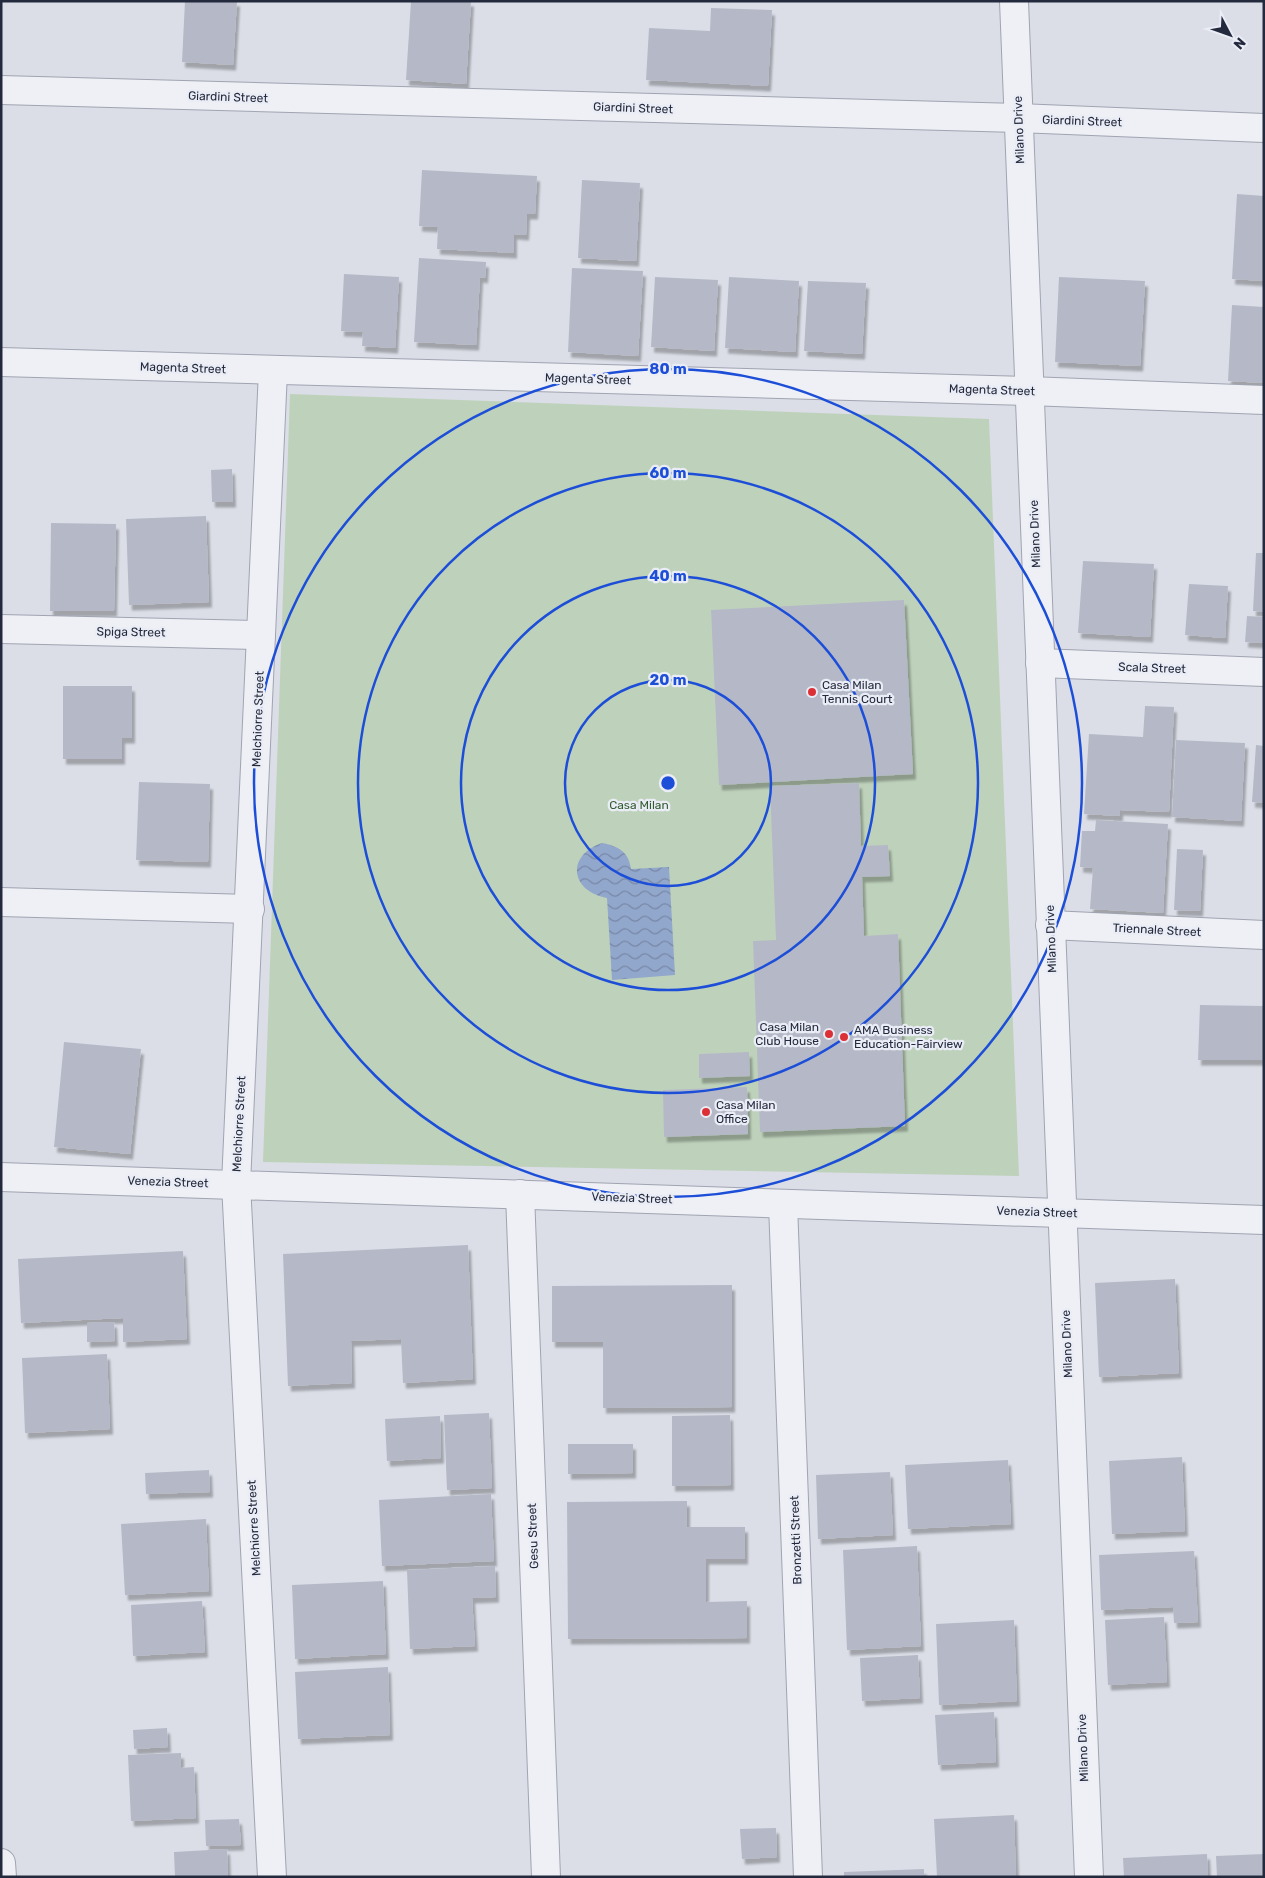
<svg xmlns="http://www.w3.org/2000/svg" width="1265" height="1878" font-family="Rubik,sans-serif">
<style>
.green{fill:#bed2bb}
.water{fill:url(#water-waves)}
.building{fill:#b5b9c7;filter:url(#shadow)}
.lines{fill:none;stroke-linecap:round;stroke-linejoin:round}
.street-casing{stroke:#a0a4b1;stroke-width:30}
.street{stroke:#eef0f5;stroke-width:28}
.ring{fill:none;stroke:#1d4ed8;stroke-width:2.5}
.poi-dot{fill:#db3136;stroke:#eaedf5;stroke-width:2}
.labels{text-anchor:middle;stroke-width:4.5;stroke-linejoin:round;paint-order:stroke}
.street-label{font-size:12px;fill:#242a3e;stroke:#eaedf5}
.poi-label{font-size:12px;fill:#242a3e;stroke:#eaedf5;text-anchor:start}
.park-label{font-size:12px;fill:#335b30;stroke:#eaedf5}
.centre{fill:#1d4ed8;stroke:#eaedf5;stroke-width:2.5}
.ring-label{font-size:15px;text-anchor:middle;font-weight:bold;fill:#1d4ed8;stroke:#eaedf5;stroke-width:4.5;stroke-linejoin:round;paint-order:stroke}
</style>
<defs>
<pattern id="water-waves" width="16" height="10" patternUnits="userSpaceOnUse" patternTransform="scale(1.25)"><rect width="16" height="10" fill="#92a7cc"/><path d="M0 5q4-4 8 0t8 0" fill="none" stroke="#7788a7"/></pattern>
<filter id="shadow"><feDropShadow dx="3" dy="5.5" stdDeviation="1" flood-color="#0004"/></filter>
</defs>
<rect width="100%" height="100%" fill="#dbdee7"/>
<path class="green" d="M 290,394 L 989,419 L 1019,1176 L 263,1162 Z"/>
<path class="water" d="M 602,843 C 618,846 629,852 631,869 L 669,867 L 675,975 L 612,980 L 607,898 C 570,891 566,855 602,843 Z"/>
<g class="building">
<path d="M 185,1 L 237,1 L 233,65 L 182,62 Z"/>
<path d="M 411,1 L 471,1 L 466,84 L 406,80 Z"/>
<path d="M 711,8 L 772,10 L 768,86 L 646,80 L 649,28 L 710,31 Z"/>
<path d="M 422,170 L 537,176 L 535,214 L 527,214 L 526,235 L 514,234 L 514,253 L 437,249 L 438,227 L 419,226 Z"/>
<path d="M 582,180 L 640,183 L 636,261 L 578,258 Z"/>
<path d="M 1237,194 L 1264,196 L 1264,281 L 1232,279 Z"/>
<path d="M 419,258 L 486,262 L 485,278 L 480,277 L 476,345 L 414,342 Z"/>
<path d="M 572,268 L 643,271 L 638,356 L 568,352 Z"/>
<path d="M 344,274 L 399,277 L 395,348 L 362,346 L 363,332 L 341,331 Z"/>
<path d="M 655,277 L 718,280 L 714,351 L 651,347 Z"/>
<path d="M 729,277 L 799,281 L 795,352 L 725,348 Z"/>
<path d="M 1059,277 L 1145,281 L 1140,366 L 1055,362 Z"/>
<path d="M 808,281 L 866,283 L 862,354 L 804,351 Z"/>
<path d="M 1232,305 L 1264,307 L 1264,383 L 1228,381 Z"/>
<path d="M 232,469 L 233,502 L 212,502 L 211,470 Z"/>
<path d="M 206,516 L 209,602 L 129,605 L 126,519 Z"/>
<path d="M 51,523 L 116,524 L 114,611 L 50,611 Z"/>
<path d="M 1256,553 L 1264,553 L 1264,612 L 1253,611 Z"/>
<path d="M 1083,561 L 1154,564 L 1150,637 L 1078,633 Z"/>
<path d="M 1189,584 L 1228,586 L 1225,638 L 1185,635 Z"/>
<path d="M 904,600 L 913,774 L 719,785 L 711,610 Z"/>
<path d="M 1247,616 L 1264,617 L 1264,643 L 1245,642 Z"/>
<path d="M 63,686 L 132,686 L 132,738 L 122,738 L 122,759 L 63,759 Z"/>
<path d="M 1145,706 L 1174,707 L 1169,812 L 1120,810 L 1120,816 L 1084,814 L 1089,734 L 1143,737 Z"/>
<path d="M 1176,740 L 1245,743 L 1241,821 L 1172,817 Z"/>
<path d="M 1256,745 L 1264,746 L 1264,803 L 1252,802 Z"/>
<path d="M 139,782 L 210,784 L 208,862 L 136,860 Z"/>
<path d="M 859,783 L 861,846 L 888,845 L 890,876 L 862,877 L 864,936 L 898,934 L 905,1126 L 760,1132 L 753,941 L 776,940 L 770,786 Z"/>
<path d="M 1096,820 L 1168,824 L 1163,913 L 1090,909 L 1093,868 L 1080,867 L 1082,831 L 1095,831 Z"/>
<path d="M 1177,849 L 1203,850 L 1200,911 L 1174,910 Z"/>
<path d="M 1200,1005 L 1264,1006 L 1264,1060 L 1198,1060 Z"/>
<path d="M 64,1042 L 141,1049 L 130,1154 L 54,1147 Z"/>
<path d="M 749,1052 L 750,1076 L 699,1078 L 699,1054 Z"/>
<path d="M 747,1087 L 748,1134 L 664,1137 L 663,1090 Z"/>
<path d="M 468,1245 L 473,1379 L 403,1383 L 401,1339 L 351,1341 L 352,1383 L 288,1386 L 283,1254 Z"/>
<path d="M 183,1251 L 187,1339 L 123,1342 L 123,1318 L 21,1323 L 18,1259 Z"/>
<path d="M 1175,1279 L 1179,1373 L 1099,1377 L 1095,1283 Z"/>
<path d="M 732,1285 L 732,1407 L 603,1408 L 603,1342 L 552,1342 L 552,1286 Z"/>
<path d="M 114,1322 L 115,1341 L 87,1342 L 87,1323 Z"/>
<path d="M 107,1354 L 110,1429 L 25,1433 L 22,1358 Z"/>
<path d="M 489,1413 L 492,1488 L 447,1490 L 444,1415 Z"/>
<path d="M 730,1415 L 731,1485 L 672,1486 L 672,1416 Z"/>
<path d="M 440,1416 L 441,1458 L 387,1461 L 385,1419 Z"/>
<path d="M 568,1444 L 633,1444 L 633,1473 L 568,1474 Z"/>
<path d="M 1182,1457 L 1185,1531 L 1112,1534 L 1109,1461 Z"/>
<path d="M 1008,1460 L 1011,1524 L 908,1529 L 905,1465 Z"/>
<path d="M 209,1470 L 210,1492 L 146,1494 L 145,1473 Z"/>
<path d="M 890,1472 L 893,1535 L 818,1539 L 816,1475 Z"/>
<path d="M 491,1494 L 494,1561 L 382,1566 L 379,1500 Z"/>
<path d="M 687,1501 L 687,1527 L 745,1527 L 745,1559 L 706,1559 L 706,1602 L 747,1601 L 747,1638 L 568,1639 L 567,1502 Z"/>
<path d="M 206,1519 L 209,1591 L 125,1595 L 121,1524 Z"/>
<path d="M 917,1546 L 921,1646 L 847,1650 L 843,1550 Z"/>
<path d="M 1194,1551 L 1198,1622 L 1174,1623 L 1173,1607 L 1101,1610 L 1099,1555 Z"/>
<path d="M 495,1566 L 496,1597 L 472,1598 L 475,1646 L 410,1649 L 407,1570 Z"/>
<path d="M 383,1581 L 386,1654 L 295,1659 L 292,1585 Z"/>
<path d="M 202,1601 L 205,1652 L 133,1656 L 131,1605 Z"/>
<path d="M 1164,1617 L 1167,1682 L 1108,1685 L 1105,1620 Z"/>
<path d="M 1014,1620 L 1017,1701 L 939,1705 L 936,1624 Z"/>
<path d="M 918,1655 L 920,1698 L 862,1701 L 860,1658 Z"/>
<path d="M 388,1667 L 390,1735 L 298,1739 L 295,1672 Z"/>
<path d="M 994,1712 L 996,1762 L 938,1765 L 935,1715 Z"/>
<path d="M 167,1728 L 168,1747 L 134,1749 L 133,1730 Z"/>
<path d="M 181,1753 L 181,1768 L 194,1767 L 196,1818 L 131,1821 L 128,1755 Z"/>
<path d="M 1014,1815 L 1016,1876 L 937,1877 L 934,1819 Z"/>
<path d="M 239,1819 L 241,1845 L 206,1846 L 205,1820 Z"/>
<path d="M 776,1828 L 777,1857 L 742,1859 L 740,1829 Z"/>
<path d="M 227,1849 L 228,1877 L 175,1877 L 174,1852 Z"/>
<path d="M 1207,1854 L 1208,1877 L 1124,1877 L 1123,1858 Z"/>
<path d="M 1264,1854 L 1264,1877 L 1217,1877 L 1216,1856 Z"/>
<path d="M 924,1869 L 924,1877 L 844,1877 L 844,1872 Z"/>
</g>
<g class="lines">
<g class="street-casing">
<g id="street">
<path d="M 1014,1 L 1089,1877"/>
<path d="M 1,90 L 1018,118 L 1264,128"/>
<path d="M 1,362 L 1029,391 L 1264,400"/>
<path d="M 1,629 L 261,635"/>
<path d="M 1040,663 L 1264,672"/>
<path d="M 1,902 L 250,909"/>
<path d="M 1050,925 L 1264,935"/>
<path d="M 1,1177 L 1264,1220"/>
<path d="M 520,1194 L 546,1877"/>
<path d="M 783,1204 L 808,1877"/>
<path d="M 1,1863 L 2,1877"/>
<path d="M 272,1877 L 236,1184 L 273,371"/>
</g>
</g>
<use href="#street" class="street"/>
</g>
<g class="ring">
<circle cx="668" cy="783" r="103"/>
<circle cx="668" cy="783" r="207"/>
<circle cx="668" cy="783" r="310"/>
<circle cx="668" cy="783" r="414"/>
</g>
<g class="poi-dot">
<circle cx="812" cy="692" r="5"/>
<circle cx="829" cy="1034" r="5"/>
<circle cx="844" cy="1037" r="5"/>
<circle cx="706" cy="1112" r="5"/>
</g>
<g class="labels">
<g class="street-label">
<text transform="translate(228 97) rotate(2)" y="4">Giardini Street</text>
<text transform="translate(633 108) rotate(2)" y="4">Giardini Street</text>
<text transform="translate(1082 121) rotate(2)" y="4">Giardini Street</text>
<text transform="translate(1019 130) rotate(-92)" y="4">Milano Drive</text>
<text transform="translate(183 368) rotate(2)" y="4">Magenta Street</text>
<text transform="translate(588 379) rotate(2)" y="4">Magenta Street</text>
<text transform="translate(992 390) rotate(2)" y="4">Magenta Street</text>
<text transform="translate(1035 534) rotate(-92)" y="4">Milano Drive</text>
<text transform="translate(131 632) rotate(1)" y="4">Spiga Street</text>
<text transform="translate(1152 668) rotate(2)" y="4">Scala Street</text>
<text transform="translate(258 719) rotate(-88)" y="4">Melchiorre Street</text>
<text transform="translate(1157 930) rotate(3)" y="4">Triennale Street</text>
<text transform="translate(1051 939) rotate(-92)" y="4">Milano Drive</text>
<text transform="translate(239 1124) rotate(-87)" y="4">Melchiorre Street</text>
<text transform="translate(168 1182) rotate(2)" y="4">Venezia Street</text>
<text transform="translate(632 1198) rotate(2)" y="4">Venezia Street</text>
<text transform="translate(1037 1212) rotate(2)" y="4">Venezia Street</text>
<text transform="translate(1067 1344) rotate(-92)" y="4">Milano Drive</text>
<text transform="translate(254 1528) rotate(-93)" y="4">Melchiorre Street</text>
<text transform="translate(533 1536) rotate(-92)" y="4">Gesu Street</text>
<text transform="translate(796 1540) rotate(-92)" y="4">Bronzetti Street</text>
<text transform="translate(1083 1748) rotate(-92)" y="4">Milano Drive</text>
</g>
<g class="poi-label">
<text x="822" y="689">Casa Milan<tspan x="822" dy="14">Tennis Court</tspan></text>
<text x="819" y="1031" text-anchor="end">Casa Milan<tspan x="819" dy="14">Club House</tspan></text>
<text x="854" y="1034">AMA Business<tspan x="854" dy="14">Education-Fairview</tspan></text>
<text x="716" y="1109">Casa Milan<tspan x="716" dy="14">Office</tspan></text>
</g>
<g class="park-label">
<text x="639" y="809">Casa Milan</text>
</g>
</g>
<circle cx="668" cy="783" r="8" class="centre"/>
<g class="ring-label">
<text x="668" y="374">80 m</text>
<text x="668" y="478">60 m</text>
<text x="668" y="581">40 m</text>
<text x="668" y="685">20 m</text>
</g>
<rect width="1265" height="1878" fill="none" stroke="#242a3e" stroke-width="5"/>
<g transform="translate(1230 35) rotate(131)" stroke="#eaedf5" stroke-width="4" paint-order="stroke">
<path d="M0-4L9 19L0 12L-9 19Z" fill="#242a3e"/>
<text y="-8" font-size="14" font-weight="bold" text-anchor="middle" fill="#242a3e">N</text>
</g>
</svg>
